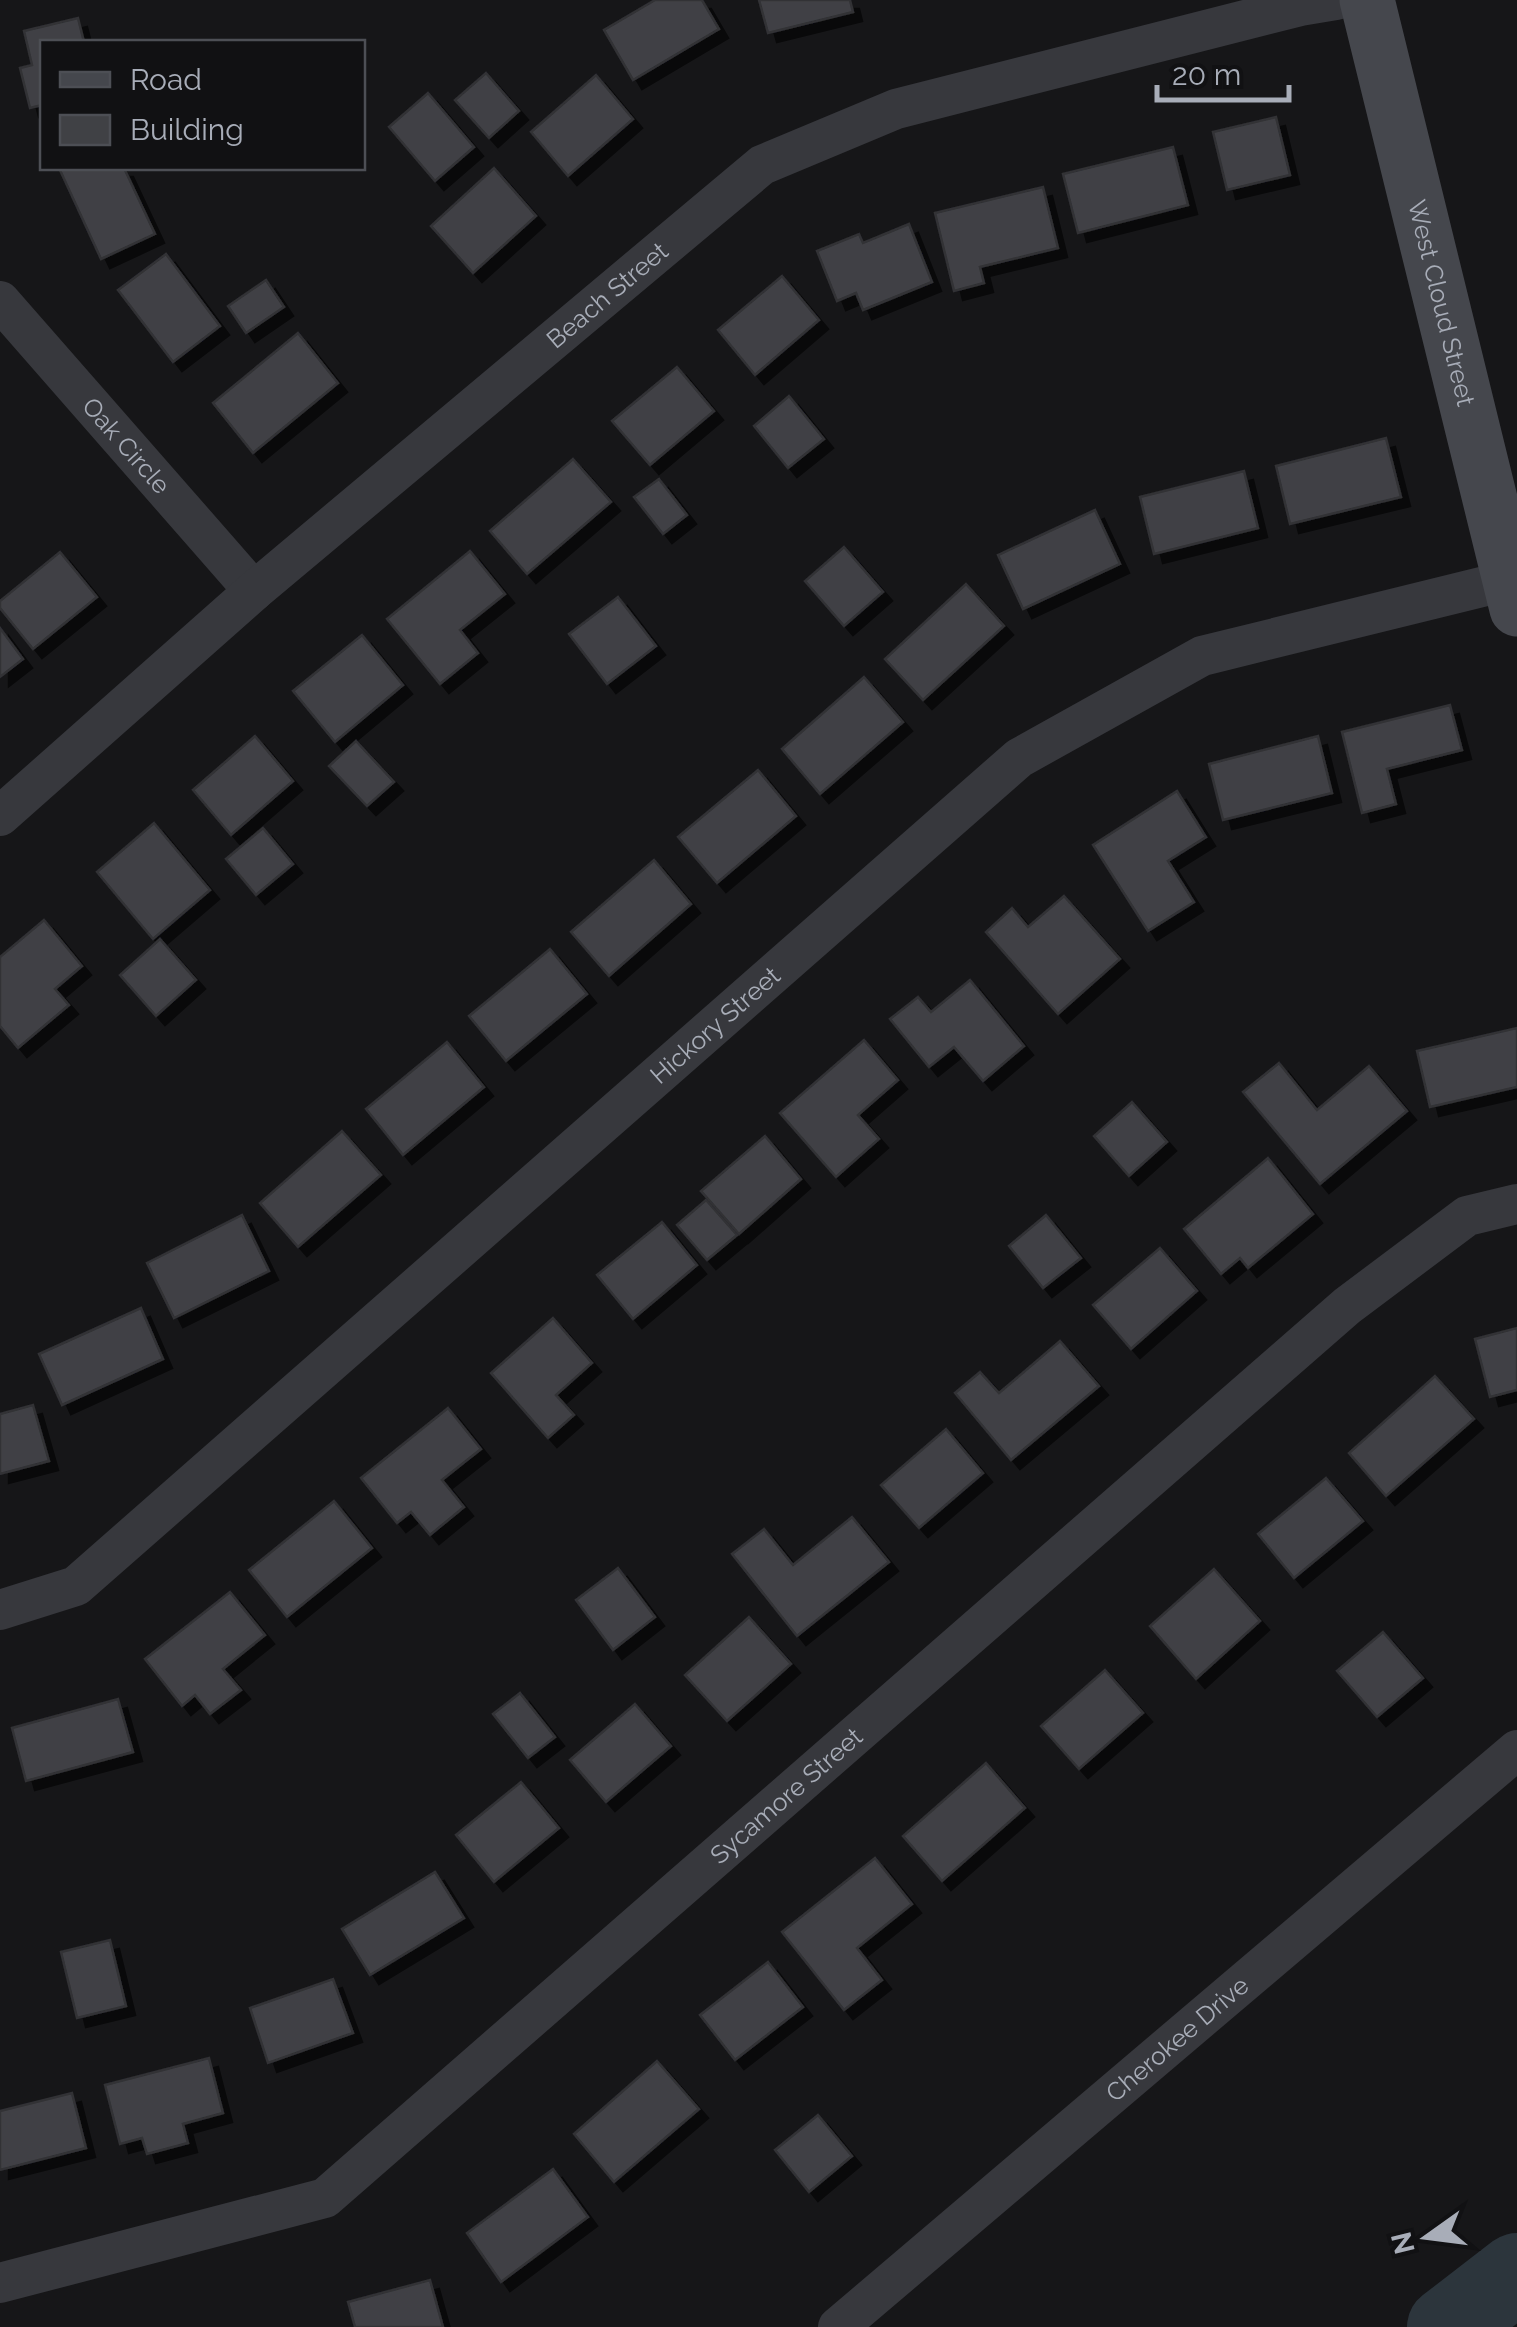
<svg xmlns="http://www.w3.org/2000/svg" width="1517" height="2327" font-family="Raleway,sans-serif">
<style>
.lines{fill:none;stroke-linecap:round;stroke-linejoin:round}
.river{stroke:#2c353c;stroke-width:80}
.building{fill:#404145;stroke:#303034;stroke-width:2.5;filter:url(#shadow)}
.street{stroke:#37383d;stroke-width:40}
.secondary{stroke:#45474d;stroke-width:55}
.labels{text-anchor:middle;stroke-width:8;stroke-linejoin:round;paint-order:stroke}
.street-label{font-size:25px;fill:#a8adb8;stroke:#111113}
</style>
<defs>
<filter id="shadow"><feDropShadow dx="9" dy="9" stdDeviation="0" flood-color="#0009"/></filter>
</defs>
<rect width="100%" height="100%" fill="#161618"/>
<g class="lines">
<path class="river" d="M 1447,2327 L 1517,2273"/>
</g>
<g class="building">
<path d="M 655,0 L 702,0 L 719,29 L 633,80 L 604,30 Z"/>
<path d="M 759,0 L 850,0 L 853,12 L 768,33 Z"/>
<path d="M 78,18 L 84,42 L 42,42 L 42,107 L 42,105 L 30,108 L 20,68 L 32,65 L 24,31 Z"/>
<path d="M 486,73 L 519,111 L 489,138 L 455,100 Z"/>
<path d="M 596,75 L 633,119 L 568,176 L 531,132 Z"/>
<path d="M 428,93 L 474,147 L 435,181 L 389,127 Z"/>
<path d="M 1276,117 L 1290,175 L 1227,190 L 1213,132 Z"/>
<path d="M 1173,147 L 1188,205 L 1078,233 L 1063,174 Z"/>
<path d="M 59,168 L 124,168 L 155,234 L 101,259 Z"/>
<path d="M 494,168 L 536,216 L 473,273 L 431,226 Z"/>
<path d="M 1043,187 L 1058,248 L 980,267 L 984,283 L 954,291 L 935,213 Z"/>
<path d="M 909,224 L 932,282 L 863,310 L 856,293 L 837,301 L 817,251 L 859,234 L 863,243 Z"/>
<path d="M 166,254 L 220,326 L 173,362 L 118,290 Z"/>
<path d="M 782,276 L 819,320 L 755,375 L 718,330 Z"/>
<path d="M 266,280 L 284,307 L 246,333 L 228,306 Z"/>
<path d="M 298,333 L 338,383 L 253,453 L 213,403 Z"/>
<path d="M 677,367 L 714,411 L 650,465 L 612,421 Z"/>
<path d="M 789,396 L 824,439 L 788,468 L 754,426 Z"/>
<path d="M 1386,438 L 1401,497 L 1290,524 L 1276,466 Z"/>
<path d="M 573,459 L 611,502 L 527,574 L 490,531 Z"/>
<path d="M 1244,471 L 1258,528 L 1154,554 L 1140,497 Z"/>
<path d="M 659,479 L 687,515 L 663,534 L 634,497 Z"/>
<path d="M 1095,510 L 1120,564 L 1023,609 L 998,555 Z"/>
<path d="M 844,547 L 883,592 L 844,626 L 805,581 Z"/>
<path d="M 470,551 L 505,594 L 460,630 L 478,653 L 440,684 L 387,619 Z"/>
<path d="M 60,552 L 97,597 L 33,649 L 0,608 L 0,601 Z"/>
<path d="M 966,584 L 1004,626 L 923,700 L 885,659 Z"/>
<path d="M 618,597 L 656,646 L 607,684 L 569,634 Z"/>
<path d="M 0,628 L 23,659 L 0,677 Z"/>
<path d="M 362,635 L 403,685 L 335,742 L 293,691 Z"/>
<path d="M 864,677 L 903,722 L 820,794 L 782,749 Z"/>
<path d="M 1450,705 L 1462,750 L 1387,769 L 1396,804 L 1362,813 L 1342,732 Z"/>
<path d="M 255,736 L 293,781 L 231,835 L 193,790 Z"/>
<path d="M 1318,736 L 1332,793 L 1223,820 L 1209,764 Z"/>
<path d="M 356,741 L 394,782 L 367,806 L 329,766 Z"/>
<path d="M 758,770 L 796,816 L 717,883 L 678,837 Z"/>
<path d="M 1177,791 L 1206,837 L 1168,861 L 1194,902 L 1148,931 L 1093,845 Z"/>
<path d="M 154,823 L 210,890 L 153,939 L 97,872 Z"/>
<path d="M 263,828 L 293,864 L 256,895 L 226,859 Z"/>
<path d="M 654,860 L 691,904 L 609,976 L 571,932 Z"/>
<path d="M 1064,896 L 1120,959 L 1058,1014 L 986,932 L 1012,908 L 1028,927 Z"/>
<path d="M 44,920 L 82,966 L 55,989 L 69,1005 L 18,1048 L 0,1026 L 0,957 Z"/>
<path d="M 160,939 L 196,980 L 156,1016 L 120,975 Z"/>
<path d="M 550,949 L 587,994 L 506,1061 L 469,1016 Z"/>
<path d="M 970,980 L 1024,1046 L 983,1081 L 954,1047 L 929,1067 L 890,1019 L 918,997 L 931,1012 Z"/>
<path d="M 1517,1028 L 1517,1087 L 1430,1107 L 1417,1051 Z"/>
<path d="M 864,1040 L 898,1080 L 858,1115 L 879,1139 L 836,1177 L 780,1113 Z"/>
<path d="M 447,1042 L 484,1087 L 403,1155 L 366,1109 Z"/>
<path d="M 1279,1063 L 1317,1110 L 1369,1066 L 1407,1111 L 1320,1184 L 1243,1092 Z"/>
<path d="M 1132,1102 L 1167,1142 L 1129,1176 L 1094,1136 Z"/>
<path d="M 342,1131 L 381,1175 L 298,1247 L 260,1203 Z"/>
<path d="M 765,1136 L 801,1179 L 739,1234 L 701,1191 Z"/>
<path d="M 1268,1158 L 1313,1214 L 1248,1268 L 1240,1258 L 1221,1274 L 1184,1229 Z"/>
<path d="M 706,1200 L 737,1235 L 707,1260 L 677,1225 Z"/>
<path d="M 242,1215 L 269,1271 L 174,1318 L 147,1263 Z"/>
<path d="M 1046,1215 L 1081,1258 L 1043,1288 L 1009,1246 Z"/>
<path d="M 662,1222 L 697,1265 L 633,1319 L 597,1275 Z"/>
<path d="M 1160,1248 L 1197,1291 L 1131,1349 L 1093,1305 Z"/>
<path d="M 141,1308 L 163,1359 L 62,1405 L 39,1354 Z"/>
<path d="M 553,1318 L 592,1363 L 556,1395 L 574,1415 L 548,1438 L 491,1373 Z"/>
<path d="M 1517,1328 L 1517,1390 L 1490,1397 L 1475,1339 Z"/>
<path d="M 1060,1341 L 1099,1386 L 1011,1460 L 955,1393 L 980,1372 L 999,1393 Z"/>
<path d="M 1435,1376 L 1474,1419 L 1386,1496 L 1349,1453 Z"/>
<path d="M 33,1405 L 49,1461 L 0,1474 L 0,1414 Z"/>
<path d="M 448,1408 L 481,1449 L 442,1480 L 464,1507 L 430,1535 L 411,1512 L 397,1523 L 361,1478 Z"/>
<path d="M 946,1429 L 983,1473 L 919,1528 L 881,1485 Z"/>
<path d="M 1326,1478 L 1363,1521 L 1294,1578 L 1258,1534 Z"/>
<path d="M 334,1501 L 372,1548 L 287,1617 L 249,1570 Z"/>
<path d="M 852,1517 L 889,1562 L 797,1636 L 732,1554 L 764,1529 L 793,1565 Z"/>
<path d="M 618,1568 L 655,1617 L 613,1650 L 576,1600 Z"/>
<path d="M 1214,1569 L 1260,1621 L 1196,1679 L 1150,1626 Z"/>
<path d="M 230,1592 L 265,1635 L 223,1669 L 241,1690 L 210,1714 L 195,1695 L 182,1706 L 145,1659 Z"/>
<path d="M 749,1617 L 791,1664 L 727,1721 L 685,1675 Z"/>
<path d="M 1383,1632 L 1423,1678 L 1377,1717 L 1337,1671 Z"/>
<path d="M 1105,1670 L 1143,1713 L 1079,1769 L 1041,1726 Z"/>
<path d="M 520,1693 L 555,1737 L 528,1758 L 493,1714 Z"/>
<path d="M 118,1699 L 133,1752 L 26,1781 L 12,1728 Z"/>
<path d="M 635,1704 L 671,1746 L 606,1802 L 570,1760 Z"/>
<path d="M 986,1763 L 1025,1808 L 942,1881 L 903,1836 Z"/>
<path d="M 521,1782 L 559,1828 L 494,1882 L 456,1835 Z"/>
<path d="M 875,1858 L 912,1904 L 857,1948 L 882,1980 L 844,2010 L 782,1932 Z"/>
<path d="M 435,1872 L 464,1918 L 370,1975 L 342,1929 Z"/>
<path d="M 110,1940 L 126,2006 L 77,2018 L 61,1952 Z"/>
<path d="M 768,1962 L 803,2007 L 735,2060 L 700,2015 Z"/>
<path d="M 333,1979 L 353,2033 L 268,2063 L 250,2008 Z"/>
<path d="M 209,2058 L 223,2113 L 183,2124 L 188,2143 L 147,2154 L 142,2138 L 120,2144 L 105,2085 Z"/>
<path d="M 657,2061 L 699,2109 L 614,2182 L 574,2134 Z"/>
<path d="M 72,2093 L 86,2148 L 0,2170 L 0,2111 Z"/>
<path d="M 818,2115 L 852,2156 L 809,2192 L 775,2150 Z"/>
<path d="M 553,2169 L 588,2217 L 501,2282 L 467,2233 Z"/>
<path d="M 430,2280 L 443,2327 L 355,2327 L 348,2302 Z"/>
</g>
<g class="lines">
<g class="street">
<path id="s1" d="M 0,301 L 254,591"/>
<path id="s2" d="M 0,816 L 254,591 L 762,165 L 896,109 L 1300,6 L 1336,0"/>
<path id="s3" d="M 0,1610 L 76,1586 L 1019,758 L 1202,656 L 1510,580"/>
<path id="s4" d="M 0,2283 L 325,2198 L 1347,1306 L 1467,1216 L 1517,1204"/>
<path id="s5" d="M 838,2327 L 1517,1750"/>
</g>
<path class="secondary" id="s6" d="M 1367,0 L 1517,609"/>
</g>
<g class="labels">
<g class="street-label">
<text dy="9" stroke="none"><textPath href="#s2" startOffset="800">Beach Street</textPath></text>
<text dy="9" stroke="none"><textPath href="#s6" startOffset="312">West Cloud Street</textPath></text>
<text dy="9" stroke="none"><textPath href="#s1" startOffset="192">Oak Circle</textPath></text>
<text dy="9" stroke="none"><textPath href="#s3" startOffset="930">Hickory Street</textPath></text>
<text dy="9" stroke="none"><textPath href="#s4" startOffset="948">Sycamore Street</textPath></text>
<text dy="9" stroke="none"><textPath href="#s5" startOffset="445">Cherokee Drive</textPath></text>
</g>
</g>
<rect x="40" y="40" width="325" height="130" fill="#111113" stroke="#4d4f55" stroke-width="2.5"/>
<rect x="60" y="72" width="50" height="15" fill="#45474d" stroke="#4d4f55" stroke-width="2.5"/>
<text x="130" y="90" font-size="30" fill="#a8adb8">Road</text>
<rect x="60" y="115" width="50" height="30" fill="#404145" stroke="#4d4f55" stroke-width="2.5"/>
<text x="130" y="140" font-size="30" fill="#a8adb8">Building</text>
<g transform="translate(1427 2237) rotate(256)" stroke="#111113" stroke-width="8" paint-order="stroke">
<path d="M0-8L18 38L0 25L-18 38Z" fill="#a8adb8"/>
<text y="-15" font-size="28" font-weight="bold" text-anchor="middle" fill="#a8adb8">N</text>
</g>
<path d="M1157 85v15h132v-15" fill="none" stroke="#a8adb8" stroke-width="5"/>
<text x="1172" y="85" font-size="30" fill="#a8adb8" stroke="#111113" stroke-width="8" paint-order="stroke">20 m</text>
</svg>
